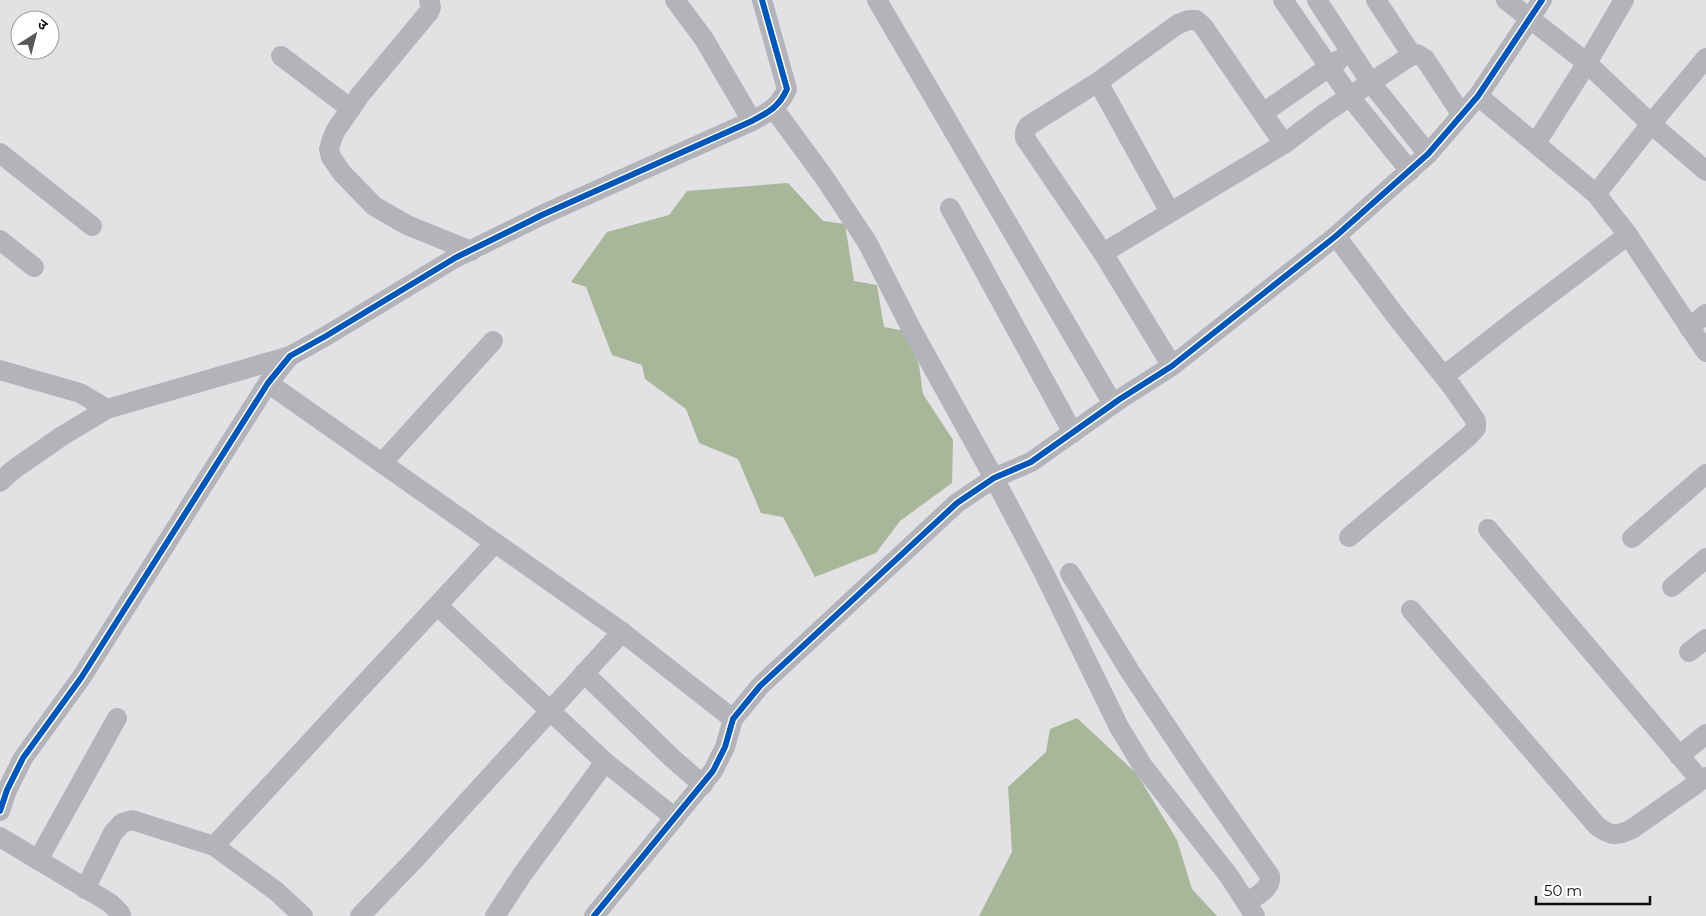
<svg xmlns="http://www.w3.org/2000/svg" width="1706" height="916" font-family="Montserrat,'Noto Sans Devanagari',sans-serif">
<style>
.water{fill:#a8b799}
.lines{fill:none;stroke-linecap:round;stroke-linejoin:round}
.minor{stroke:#b3b3ba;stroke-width:20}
.cycleway-casing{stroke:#fff;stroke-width:9}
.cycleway{stroke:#0057b8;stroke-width:6}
</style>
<rect width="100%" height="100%" fill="#e2e2e5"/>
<g class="water">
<path d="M 788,183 L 823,221 L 845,224 L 854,281 L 877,285 L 884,327 L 906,331 L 919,365 L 923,394 L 953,440 L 952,483 L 900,521 L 876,553 L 815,577 L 783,517 L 761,513 L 738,459 L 699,443 L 686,409 L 645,379 L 642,365 L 612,355 L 586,287 L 571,282 L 607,232 L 669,215 L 687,191 Z"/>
<path d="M 1077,718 L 1137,774 L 1177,840 L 1192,889 L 1217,916 L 979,916 L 1012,852 L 1008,787 L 1046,752 L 1050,729 Z"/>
</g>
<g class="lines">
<g class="minor">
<path d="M 429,0 L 431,7 L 429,12 L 360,95 L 336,130 L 332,139 L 329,149 L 331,157 L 342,173 L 374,206 L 407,225 L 471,251"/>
<path d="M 675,0 L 704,39 L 752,121"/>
<path d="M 877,0 L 1113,404"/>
<path d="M 1283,0 L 1350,97 L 1410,171"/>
<path d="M 1317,0 L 1371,83 L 1428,154"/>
<path d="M 1376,0 L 1412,55"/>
<path d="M 1506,0 L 1587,63 L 1651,124 L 1706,171"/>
<path d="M 281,56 L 351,109"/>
<path d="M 1098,82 L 1170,212"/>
<path d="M 1478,96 L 1596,194 L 1628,235 L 1706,352"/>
<path d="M 774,109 L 824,177 L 867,242 L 912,330 L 994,478 L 1043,571 L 1119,727 L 1142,765 L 1229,876 L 1255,916"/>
<path d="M 1263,113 L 1339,60"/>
<path d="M 1536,143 L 1587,63 L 1624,0"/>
<path d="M 0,153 L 92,226"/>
<path d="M 1596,194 L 1651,124 L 1706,58"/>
<path d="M 950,208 L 1073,433"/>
<path d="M 1336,236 L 1395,315 L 1453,388 L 1476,421 L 1476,428 L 1469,436 L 1349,537"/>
<path d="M 0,240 L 34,267"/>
<path d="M 1103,253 L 1284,144 L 1325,113 L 1412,55 L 1417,54 L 1425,59 L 1462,115"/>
<path d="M 1689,328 L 1706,314"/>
<path d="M 1172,366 L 1103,253 L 1025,138 L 1025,132 L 1028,126 L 1098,82 L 1178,24 L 1189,20 L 1196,20 L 1203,26 L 1284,144"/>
<path d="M 0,370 L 80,393 L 107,409"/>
<path d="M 1444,376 L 1522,315 L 1628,235"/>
<path d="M 268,383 L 622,632 L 733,719"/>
<path d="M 382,463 L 493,341"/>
<path d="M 0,482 L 13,470 L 62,436 L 107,409 L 290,356"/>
<path d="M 1488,529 L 1700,780"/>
<path d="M 1632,538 L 1706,474"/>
<path d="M 1070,573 L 1129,670 L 1197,772 L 1270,876 C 1272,889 1256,896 1246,903"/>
<path d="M 1672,587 L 1706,558"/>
<path d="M 438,606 L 605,762 L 675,818"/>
<path d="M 1411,610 L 1597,826 C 1612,837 1617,836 1632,829 L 1706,777"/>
<path d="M 1689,652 L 1706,639"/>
<path d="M 584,673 L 672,758 L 703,785"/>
<path d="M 1679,756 L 1706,734"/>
<path d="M 0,811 L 7,790 L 23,758 L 81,678 L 268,383 L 290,356 L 326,336 L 455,258 L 542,215 L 752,121 C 769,112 779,107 787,89 L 762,0"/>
<path d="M 0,837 L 110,903 L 120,913 L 121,916"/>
<path d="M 214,846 L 495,543"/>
<path d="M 38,860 L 117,718"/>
<path d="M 85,889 L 113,833 L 122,823 L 132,820 L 214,846 L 276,891 L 303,916"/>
<path d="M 360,916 L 416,858 L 622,632"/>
<path d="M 495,916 L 524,872 L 605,762"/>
<path d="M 594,916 L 713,771 L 725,747 L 733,719 L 760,686 L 957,503 L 994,478 L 1031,462 L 1120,399 L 1172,366 L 1336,236 L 1428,154 L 1478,96 L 1542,0"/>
</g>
<g class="cycleway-casing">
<g id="cycleway">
<path d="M 0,811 L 7,790 L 23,758 L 81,678 L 268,383 L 290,356 L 326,336 L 455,258 L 542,215 L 752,121 C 769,112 779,107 787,89 L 762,0"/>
<path d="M 594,916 L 713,771 L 725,747 L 733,719 L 760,686 L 957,503 L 994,478 L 1031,462 L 1120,399 L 1172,366 L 1336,236 L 1428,154 L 1478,96 L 1542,0"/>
</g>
</g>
<use href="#cycleway" class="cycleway"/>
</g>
<g transform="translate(35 35) rotate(36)"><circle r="24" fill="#ffffff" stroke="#9e9e9f"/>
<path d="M0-4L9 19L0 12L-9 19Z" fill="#585859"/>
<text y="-8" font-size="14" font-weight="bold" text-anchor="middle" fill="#0d0d0e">उ</text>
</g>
<path d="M1536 896v8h114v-8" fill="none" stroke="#0d0d0e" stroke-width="2.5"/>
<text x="1544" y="896" font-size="15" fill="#0d0d0e" stroke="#ffffff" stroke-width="4" paint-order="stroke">50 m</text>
</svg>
